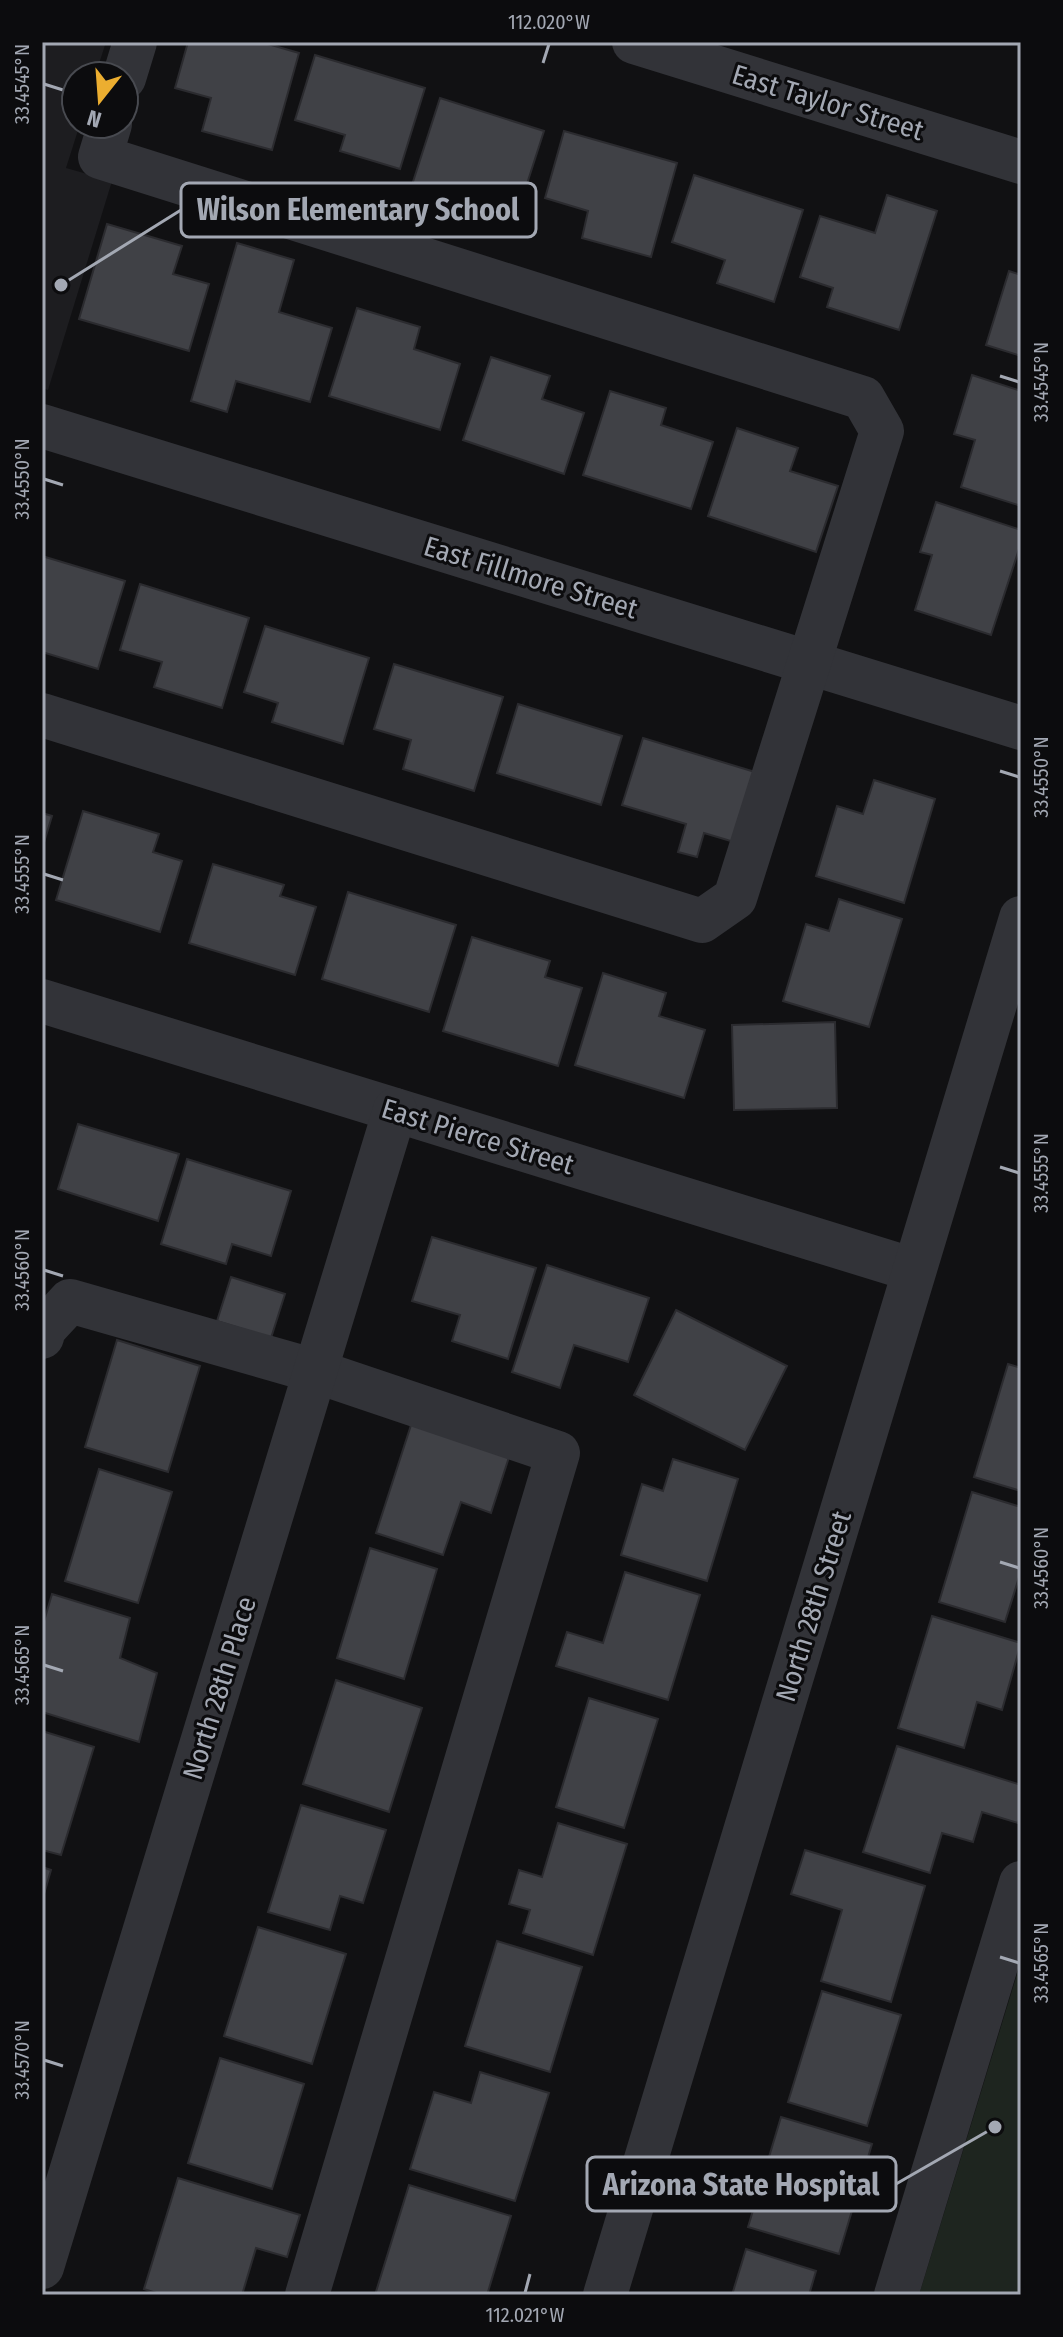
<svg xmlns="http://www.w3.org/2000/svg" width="1063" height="2337" font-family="'Fira Sans Condensed',sans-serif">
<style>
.built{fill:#1d1d20}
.green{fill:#1e251f}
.building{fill:#404146;stroke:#2b2b2f;stroke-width:2}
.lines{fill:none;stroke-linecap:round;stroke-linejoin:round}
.minor{stroke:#323338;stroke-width:44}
.ticks{fill:none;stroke:#a3a8b3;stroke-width:3}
.labels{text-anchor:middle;stroke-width:6;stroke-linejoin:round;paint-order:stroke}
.street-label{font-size:28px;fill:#a3a8b3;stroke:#0c0c0e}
.leader{fill:none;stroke:#a3a8b3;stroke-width:3}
.callout-dot{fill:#a3a8b3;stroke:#0c0c0e;stroke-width:3}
.callout{fill:#0c0c0e;stroke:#a3a8b3;stroke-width:3}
.callout-label{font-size:30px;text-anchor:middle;font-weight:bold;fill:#a3a8b3}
.neatline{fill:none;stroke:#a3a8b3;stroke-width:3}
.ticks-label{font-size:20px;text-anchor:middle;fill:#a3a8b3}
</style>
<rect width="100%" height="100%" fill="#111113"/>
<path class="built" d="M 42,42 L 106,42 L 95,76 L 76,76 L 76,124 L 80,124 L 66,168 L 112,181 L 48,390 L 42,388 Z"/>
<path class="green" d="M 1021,1961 L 1021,2295 L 919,2295 Z"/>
<g class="building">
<path d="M 188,42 L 261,42 L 299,53 L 272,150 L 202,131 L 211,98 L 175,88 Z"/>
<path d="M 315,55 L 425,88 L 400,169 L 340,151 L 345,135 L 295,120 Z"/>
<path d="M 440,98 L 544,131 L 515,221 L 411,188 Z"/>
<path d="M 564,131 L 677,163 L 651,257 L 582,238 L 588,211 L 545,198 Z"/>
<path d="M 694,175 L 803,210 L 774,302 L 717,283 L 725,260 L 672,242 Z"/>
<path d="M 887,195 L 937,211 L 899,330 L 827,307 L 833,288 L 800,277 L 820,216 L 875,233 Z"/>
<path d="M 107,224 L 182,246 L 173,274 L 209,284 L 189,351 L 79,319 Z"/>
<path d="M 237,243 L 294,260 L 279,312 L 332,328 L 310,402 L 236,381 L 227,412 L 191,401 Z"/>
<path d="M 1009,271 L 1021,275 L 1021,356 L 986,345 Z"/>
<path d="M 357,308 L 420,327 L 414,349 L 460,364 L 440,430 L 329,396 Z"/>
<path d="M 491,357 L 550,376 L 542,399 L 584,413 L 564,474 L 463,440 Z"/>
<path d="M 972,375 L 1021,391 L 1021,506 L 961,487 L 975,440 L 954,434 Z"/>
<path d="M 610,391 L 666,408 L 661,425 L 713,442 L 691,509 L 583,475 Z"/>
<path d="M 737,428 L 798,448 L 790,471 L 838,486 L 816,552 L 708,516 Z"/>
<path d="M 936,502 L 1021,530 L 1021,543 L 991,635 L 915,610 L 932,555 L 920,552 Z"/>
<path d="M 42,556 L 125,581 L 98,669 L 42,652 Z"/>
<path d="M 140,584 L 249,618 L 222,708 L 154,687 L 162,662 L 120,650 Z"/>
<path d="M 265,626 L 369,658 L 343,744 L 272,722 L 278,703 L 244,692 Z"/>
<path d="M 394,664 L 503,697 L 474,791 L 403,769 L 411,740 L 374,729 Z"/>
<path d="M 518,704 L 622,736 L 601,805 L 497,773 Z"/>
<path d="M 643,738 L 755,772 L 734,842 L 704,833 L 697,857 L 678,852 L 686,824 L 622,805 Z"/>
<path d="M 874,780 L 935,799 L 904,903 L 816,876 L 837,806 L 863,814 Z"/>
<path d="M 83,811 L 159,834 L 153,852 L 182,861 L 160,932 L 56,900 Z"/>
<path d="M 42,813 L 52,816 L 42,849 Z"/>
<path d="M 213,864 L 284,885 L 280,896 L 316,907 L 295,975 L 189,943 Z"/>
<path d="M 348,892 L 456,925 L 429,1012 L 322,979 Z"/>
<path d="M 839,899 L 902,919 L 869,1027 L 783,1001 L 806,924 L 829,931 Z"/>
<path d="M 472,937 L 550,961 L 545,977 L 582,988 L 558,1066 L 443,1031 Z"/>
<path d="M 603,973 L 666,993 L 659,1016 L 705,1030 L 684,1098 L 575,1065 Z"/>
<path d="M 835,1022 L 837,1108 L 734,1110 L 732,1025 Z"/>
<path d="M 78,1124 L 179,1154 L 158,1221 L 58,1189 Z"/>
<path d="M 187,1159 L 291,1191 L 271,1256 L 232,1244 L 226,1264 L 161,1244 Z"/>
<path d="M 432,1237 L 536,1268 L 508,1359 L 452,1341 L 460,1315 L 412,1301 Z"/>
<path d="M 547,1265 L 649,1298 L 628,1362 L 574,1345 L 560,1388 L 512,1372 Z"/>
<path d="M 231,1277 L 285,1294 L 271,1338 L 217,1321 Z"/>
<path d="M 676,1310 L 787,1366 L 745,1450 L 634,1395 Z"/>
<path d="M 117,1340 L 200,1366 L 168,1472 L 85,1447 Z"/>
<path d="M 1008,1364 L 1021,1368 L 1021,1491 L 974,1477 Z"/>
<path d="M 412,1422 L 510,1454 L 491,1513 L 461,1502 L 443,1555 L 376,1533 Z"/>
<path d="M 673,1459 L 738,1479 L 707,1581 L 621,1555 L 642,1484 L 663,1491 Z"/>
<path d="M 99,1469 L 172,1492 L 138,1603 L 65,1581 Z"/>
<path d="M 972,1492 L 1021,1507 L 1021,1571 L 1005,1622 L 939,1602 Z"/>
<path d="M 370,1548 L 437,1569 L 404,1679 L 337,1658 Z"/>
<path d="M 625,1572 L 700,1595 L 668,1700 L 556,1666 L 567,1632 L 603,1643 Z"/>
<path d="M 52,1594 L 130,1618 L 120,1658 L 157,1673 L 139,1742 L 42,1712 L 42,1628 Z"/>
<path d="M 932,1616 L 1021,1643 L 1002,1710 L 977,1702 L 964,1748 L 898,1728 Z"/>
<path d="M 336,1680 L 422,1708 L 389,1812 L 303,1784 Z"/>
<path d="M 589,1698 L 658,1719 L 624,1828 L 556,1807 Z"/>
<path d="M 42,1731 L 94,1747 L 61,1855 L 42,1850 Z"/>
<path d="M 897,1746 L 1021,1785 L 1021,1814 L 1018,1823 L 982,1812 L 973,1842 L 942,1833 L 930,1873 L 863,1852 Z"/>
<path d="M 301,1805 L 386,1830 L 363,1903 L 340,1896 L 330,1930 L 268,1912 Z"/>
<path d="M 558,1823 L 627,1844 L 593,1955 L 523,1933 L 530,1910 L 509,1904 L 519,1870 L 542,1877 Z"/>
<path d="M 805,1850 L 925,1886 L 891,2002 L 821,1981 L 842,1910 L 791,1894 Z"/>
<path d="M 42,1867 L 51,1870 L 42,1901 Z"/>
<path d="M 258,1927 L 346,1954 L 312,2064 L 224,2036 Z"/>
<path d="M 497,1941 L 582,1967 L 550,2072 L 465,2046 Z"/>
<path d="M 822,1991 L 901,2015 L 867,2126 L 788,2102 Z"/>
<path d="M 220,2058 L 304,2084 L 272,2189 L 188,2163 Z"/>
<path d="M 480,2072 L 549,2093 L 515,2201 L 410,2169 L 434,2092 L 471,2103 Z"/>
<path d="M 781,2117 L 872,2144 L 839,2254 L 748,2227 Z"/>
<path d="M 178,2178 L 300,2215 L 287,2257 L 256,2248 L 242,2295 L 162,2295 L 144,2289 Z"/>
<path d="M 409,2185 L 511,2216 L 487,2295 L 375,2295 Z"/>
<path d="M 746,2249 L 816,2271 L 809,2295 L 732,2295 Z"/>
</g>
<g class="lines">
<g class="minor">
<path d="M 634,42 L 1021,162"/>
<path d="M 124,78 L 135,42"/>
<path d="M 42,426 L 1021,728"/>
<path d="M 42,715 L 702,921 L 735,898 L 882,431 L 863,398 L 100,157 L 110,124"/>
<path d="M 42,1001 L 914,1270"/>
<path d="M 42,1337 L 44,1329 L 70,1301 L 315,1371 L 558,1453 L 307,2295"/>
<path d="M 42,2267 L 395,1110"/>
<path d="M 605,2295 L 1021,918"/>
<path d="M 896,2295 L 1021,1883"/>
</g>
</g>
<path class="ticks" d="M 543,63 L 549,44M 44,84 L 63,90M 1000,376 L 1019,382M 44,479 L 63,485M 1000,771 L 1019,777M 44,874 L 63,880M 1000,1167 L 1019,1173M 44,1270 L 63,1276M 1000,1562 L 1019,1568M 44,1665 L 63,1671M 1000,1957 L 1019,1963M 44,2060 L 63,2066M 525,2293 L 530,2274"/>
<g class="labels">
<g class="street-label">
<text transform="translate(828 102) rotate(17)" y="10">East Taylor Street</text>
<text transform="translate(531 577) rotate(17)" y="10">East Fillmore Street</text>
<text transform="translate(478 1136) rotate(17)" y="10">East Pierce Street</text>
<text transform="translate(813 1606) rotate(-73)" y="10">North 28th Street</text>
<text transform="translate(219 1688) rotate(-73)" y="10">North 28th Place</text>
</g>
</g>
<path class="leader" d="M61 285L181 210M995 2127L896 2184"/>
<g class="callout-dot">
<circle cx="61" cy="285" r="8"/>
<circle cx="995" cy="2127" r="8"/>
</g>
<g class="callout">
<rect x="181" y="183" width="355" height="54" rx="8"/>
<rect x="587" y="2157" width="309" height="54" rx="8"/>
</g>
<g class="callout-label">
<text x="358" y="220">Wilson Elementary School</text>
<text x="741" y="2195">Arizona State Hospital</text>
</g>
<rect width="1063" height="2337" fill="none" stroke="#0c0c0e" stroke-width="88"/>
<g transform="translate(100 100) rotate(197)"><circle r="38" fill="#0c0c0e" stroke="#484a50" stroke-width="2"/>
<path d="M0-6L14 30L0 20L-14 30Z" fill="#ecae30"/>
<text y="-12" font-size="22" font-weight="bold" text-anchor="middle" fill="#a3a8b3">N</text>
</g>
<rect x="44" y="44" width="975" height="2249" class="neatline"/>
<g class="ticks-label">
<text x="549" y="29">112.020°W</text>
<text transform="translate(22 84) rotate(-90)" y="7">33.4545°N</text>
<text transform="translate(1041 382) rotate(-90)" y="7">33.4545°N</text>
<text transform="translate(22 479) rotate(-90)" y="7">33.4550°N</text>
<text transform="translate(1041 777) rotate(-90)" y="7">33.4550°N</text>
<text transform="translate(22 874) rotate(-90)" y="7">33.4555°N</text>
<text transform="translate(1041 1173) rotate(-90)" y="7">33.4555°N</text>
<text transform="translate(22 1270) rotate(-90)" y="7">33.4560°N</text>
<text transform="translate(1041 1568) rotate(-90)" y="7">33.4560°N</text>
<text transform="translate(22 1665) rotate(-90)" y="7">33.4565°N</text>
<text transform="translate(1041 1963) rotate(-90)" y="7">33.4565°N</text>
<text transform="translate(22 2060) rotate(-90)" y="7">33.4570°N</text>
<text x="525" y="2322">112.021°W</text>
</g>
</svg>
